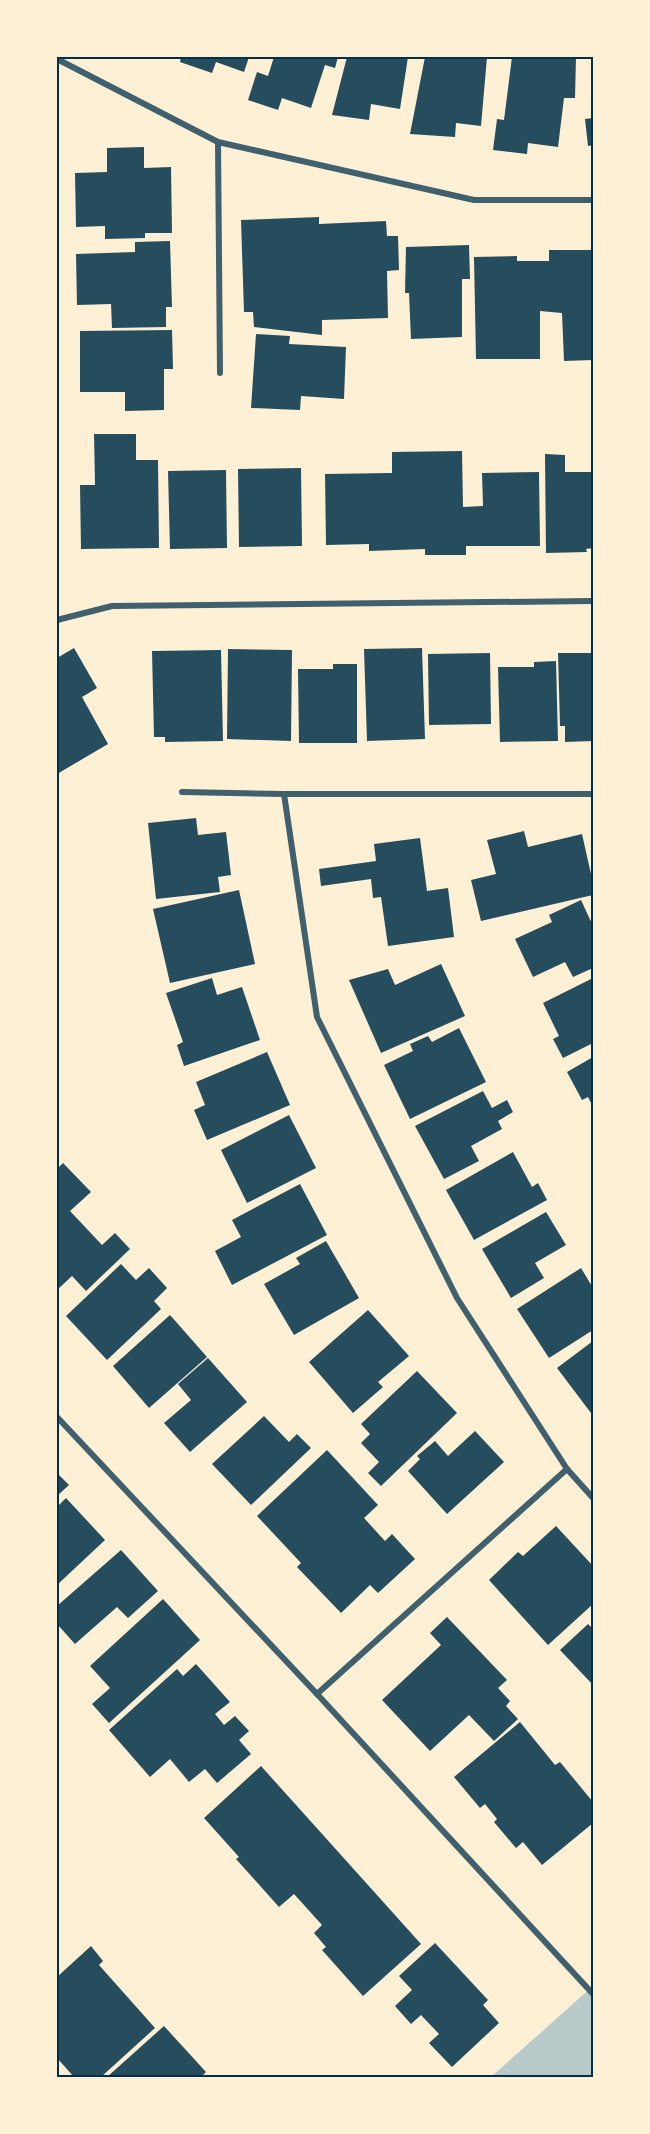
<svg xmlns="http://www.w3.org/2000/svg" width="650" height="2134" font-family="Karla,sans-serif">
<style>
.green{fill:#b9caca}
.building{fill:#264d5e}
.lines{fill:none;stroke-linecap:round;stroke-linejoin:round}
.minor{stroke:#3f606c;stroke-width:6}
.neatline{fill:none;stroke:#003049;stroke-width:2}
</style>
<rect width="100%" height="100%" fill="#fdf0d5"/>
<path class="green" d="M 593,1986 L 593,2077 L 491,2077 Z"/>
<g class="building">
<path d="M 181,57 L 249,57 L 244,72 L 216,62 L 212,73 L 180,62 Z"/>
<path d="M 274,57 L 338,57 L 335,68 L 325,65 L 311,108 L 282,98 L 278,110 L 248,100 L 257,72 L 268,76 Z"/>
<path d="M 347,57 L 408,57 L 400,109 L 371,104 L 369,120 L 332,115 Z"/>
<path d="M 425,57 L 487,57 L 481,126 L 456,123 L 455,137 L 410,134 Z"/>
<path d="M 512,57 L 576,57 L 575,98 L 564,98 L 558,147 L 528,143 L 527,154 L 493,150 L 497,119 L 504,120 Z"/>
<path d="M 593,118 L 593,145 L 588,146 L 585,119 Z"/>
<path d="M 144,147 L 144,168 L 171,167 L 172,233 L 145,233 L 145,238 L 105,239 L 105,226 L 76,227 L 75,173 L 107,172 L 107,148 Z"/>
<path d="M 319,217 L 319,224 L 386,221 L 387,236 L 398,236 L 399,270 L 387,271 L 388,318 L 322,320 L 322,335 L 254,327 L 253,312 L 244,312 L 241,220 Z"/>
<path d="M 170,241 L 172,307 L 166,307 L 166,327 L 112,328 L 111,304 L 77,305 L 76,254 L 135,252 L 135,242 Z"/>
<path d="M 469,245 L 470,279 L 462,279 L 462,337 L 411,339 L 409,293 L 405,293 L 406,247 Z"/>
<path d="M 549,250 L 593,250 L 593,360 L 564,361 L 562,313 L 540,311 L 540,359 L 476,359 L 474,257 L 517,256 L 517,261 L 549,261 Z"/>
<path d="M 172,330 L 173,369 L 164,369 L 164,410 L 125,411 L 125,392 L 80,392 L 80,331 Z"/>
<path d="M 256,334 L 290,336 L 289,344 L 346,347 L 344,399 L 301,396 L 300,410 L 251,408 Z"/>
<path d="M 94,434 L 136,434 L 136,460 L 158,460 L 159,548 L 81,549 L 80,485 L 95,485 Z"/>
<path d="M 462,451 L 463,507 L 483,506 L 482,473 L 539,472 L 540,546 L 466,546 L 466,555 L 425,555 L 425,549 L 369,551 L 369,544 L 326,545 L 325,474 L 392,473 L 392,452 Z"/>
<path d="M 545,454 L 565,455 L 565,472 L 593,472 L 593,548 L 586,549 L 587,552 L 546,553 Z"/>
<path d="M 301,468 L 302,546 L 239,547 L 238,469 Z"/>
<path d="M 226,470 L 227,548 L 170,549 L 168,471 Z"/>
<path d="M 74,648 L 97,688 L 82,697 L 108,744 L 57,774 L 57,658 Z"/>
<path d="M 422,648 L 425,739 L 367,741 L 364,649 Z"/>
<path d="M 228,649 L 292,650 L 291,741 L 227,739 Z"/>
<path d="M 221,650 L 223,741 L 165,742 L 165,737 L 154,737 L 152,651 Z"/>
<path d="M 490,653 L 491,724 L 429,725 L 428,654 Z"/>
<path d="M 558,653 L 593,653 L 593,741 L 565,742 L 565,726 L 560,726 Z"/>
<path d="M 556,661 L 558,741 L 500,742 L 498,667 L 534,667 L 534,662 Z"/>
<path d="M 333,664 L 357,664 L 357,743 L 299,743 L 298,669 L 333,669 Z"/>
<path d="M 196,818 L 198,835 L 226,832 L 231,875 L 218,877 L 220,892 L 156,899 L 148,823 Z"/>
<path d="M 524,831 L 528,847 L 582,834 L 593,883 L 593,895 L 481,921 L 471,880 L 496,874 L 487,840 Z"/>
<path d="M 420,838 L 427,891 L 448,888 L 454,937 L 388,946 L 381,897 L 373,898 L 371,879 L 321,886 L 319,869 L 376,861 L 374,844 Z"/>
<path d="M 239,890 L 255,964 L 170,983 L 153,909 Z"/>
<path d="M 581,900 L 593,926 L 593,968 L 573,977 L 565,962 L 533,977 L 515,939 L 552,922 L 549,915 Z"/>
<path d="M 441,964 L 465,1016 L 381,1053 L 349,980 L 388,969 L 395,985 Z"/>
<path d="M 212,978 L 217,995 L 242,987 L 260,1040 L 184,1066 L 177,1045 L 183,1042 L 166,993 Z"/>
<path d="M 593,978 L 593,1043 L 563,1058 L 553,1039 L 559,1036 L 543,1003 Z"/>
<path d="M 459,1028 L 486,1082 L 410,1119 L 384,1065 L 413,1051 L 410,1044 L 428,1036 L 432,1042 Z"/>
<path d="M 267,1052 L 290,1105 L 207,1140 L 194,1110 L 205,1105 L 196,1082 Z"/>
<path d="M 593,1057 L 593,1107 L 588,1097 L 582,1100 L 567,1072 Z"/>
<path d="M 483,1091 L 492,1108 L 507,1100 L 513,1112 L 498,1121 L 502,1129 L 471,1146 L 479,1161 L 444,1179 L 415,1126 Z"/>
<path d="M 289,1115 L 316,1168 L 247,1203 L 221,1150 Z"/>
<path d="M 513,1152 L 532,1187 L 538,1183 L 547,1200 L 474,1240 L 446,1190 Z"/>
<path d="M 63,1163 L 91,1192 L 70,1211 L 102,1245 L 115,1233 L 130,1249 L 86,1291 L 72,1276 L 57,1290 L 57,1169 Z"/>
<path d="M 300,1184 L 327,1235 L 232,1285 L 215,1251 L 241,1237 L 232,1220 Z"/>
<path d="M 546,1212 L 566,1245 L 535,1263 L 544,1278 L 511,1298 L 482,1249 Z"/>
<path d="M 326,1241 L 359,1298 L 294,1335 L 264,1284 L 300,1264 L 296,1258 Z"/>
<path d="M 121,1264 L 136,1280 L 149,1268 L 167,1288 L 154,1301 L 161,1309 L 107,1360 L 66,1316 Z"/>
<path d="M 581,1268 L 593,1288 L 593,1330 L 549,1358 L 517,1309 Z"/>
<path d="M 368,1310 L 409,1356 L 378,1382 L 383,1387 L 353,1413 L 309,1362 Z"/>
<path d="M 170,1315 L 207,1357 L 149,1408 L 113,1366 Z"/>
<path d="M 593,1341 L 593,1412 L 591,1413 L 557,1368 Z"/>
<path d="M 208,1358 L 247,1402 L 190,1452 L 164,1423 L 191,1400 L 178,1384 Z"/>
<path d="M 417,1371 L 457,1413 L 381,1486 L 368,1473 L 379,1462 L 361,1443 L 370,1434 L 361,1424 Z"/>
<path d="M 264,1416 L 289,1442 L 297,1434 L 311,1448 L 251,1505 L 212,1464 Z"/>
<path d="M 475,1431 L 504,1462 L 447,1514 L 408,1471 L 420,1459 L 417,1456 L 435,1441 L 448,1456 Z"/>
<path d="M 327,1450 L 378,1505 L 364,1518 L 385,1541 L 392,1534 L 415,1559 L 378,1593 L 370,1585 L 341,1613 L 297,1567 L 301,1563 L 257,1516 Z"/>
<path d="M 57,1473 L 69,1485 L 57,1496 Z"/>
<path d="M 66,1498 L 105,1540 L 57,1585 L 57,1507 Z"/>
<path d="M 556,1526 L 593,1566 L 593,1604 L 548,1645 L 489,1580 L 518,1552 L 523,1556 Z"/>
<path d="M 121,1550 L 158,1591 L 128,1618 L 117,1607 L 75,1644 L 57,1624 L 57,1606 Z"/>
<path d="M 163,1599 L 200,1640 L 109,1723 L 92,1704 L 110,1688 L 90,1666 Z"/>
<path d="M 447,1617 L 507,1680 L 498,1688 L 510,1701 L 506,1706 L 518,1719 L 494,1741 L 469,1715 L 430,1751 L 382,1700 L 441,1645 L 430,1633 Z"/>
<path d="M 588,1624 L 593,1629 L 593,1685 L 560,1650 Z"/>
<path d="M 196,1664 L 230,1702 L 215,1714 L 224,1725 L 235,1716 L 249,1731 L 239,1740 L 251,1754 L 217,1783 L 205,1769 L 189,1782 L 170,1759 L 150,1777 L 109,1730 L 177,1669 L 183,1676 Z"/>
<path d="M 520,1722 L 555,1765 L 560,1762 L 593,1802 L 593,1823 L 542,1865 L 523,1842 L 516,1848 L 494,1822 L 497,1819 L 485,1804 L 480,1808 L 454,1777 Z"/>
<path d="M 261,1766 L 421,1944 L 363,1996 L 322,1950 L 326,1947 L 314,1933 L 322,1925 L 294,1894 L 279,1907 L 236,1859 L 239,1857 L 204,1818 Z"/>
<path d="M 435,1943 L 488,2000 L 483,2005 L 499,2023 L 452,2067 L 429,2043 L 439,2034 L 421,2015 L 411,2024 L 395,2006 L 412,1990 L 399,1976 Z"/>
<path d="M 91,1946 L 103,1961 L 99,1965 L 155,2028 L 101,2077 L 74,2077 L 57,2058 L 57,1977 Z"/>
<path d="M 164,2026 L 206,2072 L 201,2077 L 107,2077 Z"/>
</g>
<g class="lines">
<g class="minor">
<path d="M 57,59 L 218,142 L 474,200 L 593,200"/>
<path d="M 218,142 L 220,373"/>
<path d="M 57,620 L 112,606 L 593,601"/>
<path d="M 182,792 L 284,794 L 593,794"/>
<path d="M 284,794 L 317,1017 L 457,1298 L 567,1469 L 593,1498"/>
<path d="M 57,1417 L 317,1694 L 593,1994"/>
<path d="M 317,1694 L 567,1469"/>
</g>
</g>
<rect width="650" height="2134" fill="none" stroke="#fdf0d5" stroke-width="117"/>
<rect x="58" y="58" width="534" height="2018" class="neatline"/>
</svg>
